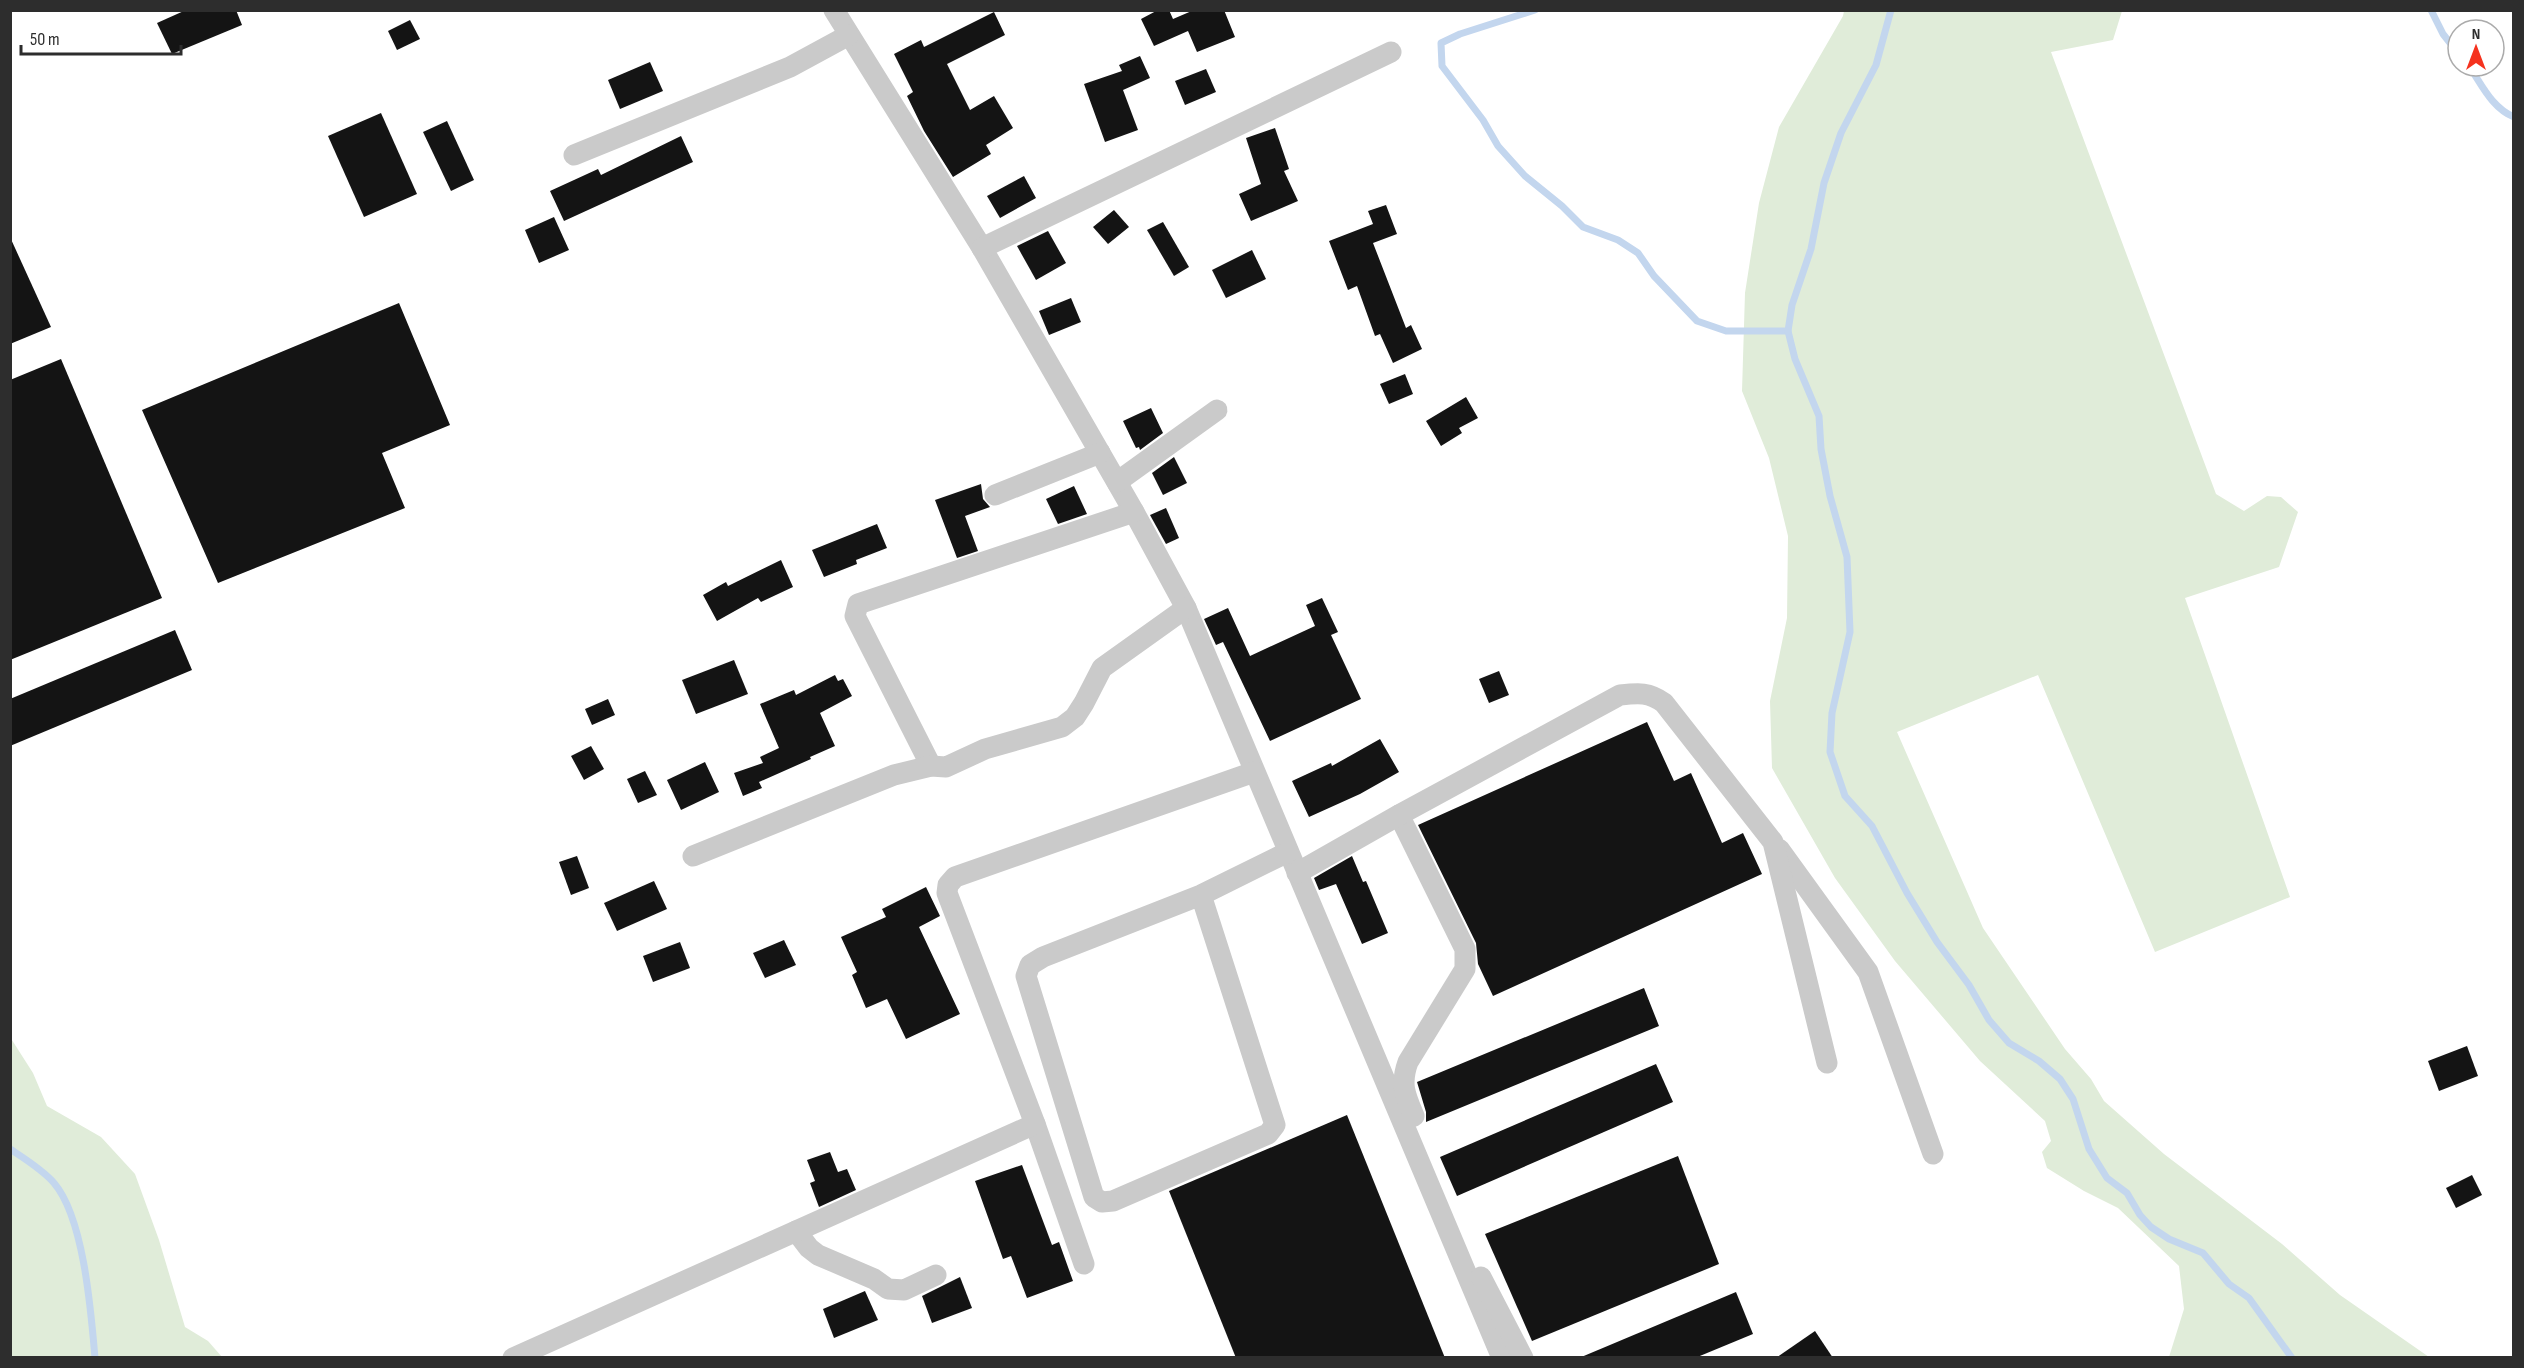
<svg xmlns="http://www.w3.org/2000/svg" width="2524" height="1368" font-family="'Sofia Sans Condensed',sans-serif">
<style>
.green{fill:#e0ecd9}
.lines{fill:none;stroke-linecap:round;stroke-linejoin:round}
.stream{stroke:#c3d6ee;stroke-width:7}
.building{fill:#141414}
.minor{stroke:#cacaca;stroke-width:21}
</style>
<rect width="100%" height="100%" fill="#fff"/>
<g class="green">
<path d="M 1844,11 L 2122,11 L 2113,40 L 2051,52 L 2216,494 L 2244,511 L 2267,496 L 2281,497 L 2298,512 L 2279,567 L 2185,598 L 2290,897 L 2155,952 L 2038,675 L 1897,732 L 1983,928 L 2065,1049 L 2091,1079 L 2104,1101 L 2164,1154 L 2282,1244 L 2340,1295 L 2429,1357 L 2169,1357 L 2184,1309 L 2179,1266 L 2118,1208 L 2084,1191 L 2047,1168 L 2042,1152 L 2051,1141 L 2045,1121 L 1980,1061 L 1895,961 L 1835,878 L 1772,768 L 1770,701 L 1787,618 L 1788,536 L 1769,458 L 1742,391 L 1745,293 L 1759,203 L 1779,127 L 1843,16 Z"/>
<path d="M 10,1037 L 33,1073 L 47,1106 L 101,1137 L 135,1174 L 159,1240 L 185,1327 L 208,1341 L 222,1357 L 11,1357 Z"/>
</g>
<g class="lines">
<g class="stream">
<path d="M 1535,10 L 1460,34 L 1441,43 L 1442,66 L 1483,120 L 1498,146 L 1525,176 L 1562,206 L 1583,227 L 1618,240 L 1638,253 L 1654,276 L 1697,321 L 1726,331 L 1788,331"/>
<path d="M 1891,10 L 1876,65 L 1841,133 L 1824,183 L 1811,249 L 1792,305 L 1788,331 L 1795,359 L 1819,416 L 1821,449 L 1830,496 L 1847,557 L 1850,632 L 1832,713 L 1830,752 L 1845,796 L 1872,826 L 1907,893 L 1937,942 L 1969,985 L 1989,1020 L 2009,1043 L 2039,1061 L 2060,1079 L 2073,1099 L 2089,1149 L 2107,1178 L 2127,1193 L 2140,1215 L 2151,1227 L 2169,1239 L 2203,1253 L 2229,1284 L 2249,1298 L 2292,1358"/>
<path d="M 2431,10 L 2443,34 L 2458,53"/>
<path d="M 2469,66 C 2482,85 2492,108 2514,117"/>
<path d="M 10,1149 C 25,1159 43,1170 54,1183 C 84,1218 91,1312 95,1358"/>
</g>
</g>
<g class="building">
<path d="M 186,10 L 236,10 L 242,25 L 172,54 L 157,23 Z"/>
<path d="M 1158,10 L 1169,10 L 1173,19 L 1194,10 L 1224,10 L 1235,37 L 1197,52 L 1188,31 L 1154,46 L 1141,19 Z"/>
<path d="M 994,12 L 1005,35 L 947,64 L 970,110 L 994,96 L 1013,128 L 986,145 L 991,154 L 953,177 L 924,131 L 907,96 L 913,92 L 894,54 L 921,40 L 924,47 Z"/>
<path d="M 410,20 L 420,39 L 397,50 L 388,31 Z"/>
<path d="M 1140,56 L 1150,78 L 1123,90 L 1138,130 L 1105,142 L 1084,84 L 1122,71 L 1119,65 Z"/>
<path d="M 650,62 L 663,91 L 620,109 L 608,80 Z"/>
<path d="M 1206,69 L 1216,92 L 1185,105 L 1175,81 Z"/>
<path d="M 381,113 L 417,194 L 364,217 L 328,136 Z"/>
<path d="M 447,121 L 474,180 L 451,191 L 423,132 Z"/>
<path d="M 1275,128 L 1289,169 L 1284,171 L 1298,201 L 1251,221 L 1239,194 L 1261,184 L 1246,138 Z"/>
<path d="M 681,136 L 693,162 L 564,221 L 550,191 L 598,169 L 601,175 Z"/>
<path d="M 1024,176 L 1036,198 L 1000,218 L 987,196 Z"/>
<path d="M 1386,205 L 1397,234 L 1373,243 L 1406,328 L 1411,325 L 1422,349 L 1393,363 L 1380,334 L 1375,336 L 1357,286 L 1348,290 L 1329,241 L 1373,224 L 1368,211 Z"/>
<path d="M 1114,210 L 1129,227 L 1108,244 L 1093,227 Z"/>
<path d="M 554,217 L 569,250 L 539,263 L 525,230 Z"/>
<path d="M 1163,222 L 1189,267 L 1174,276 L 1147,230 Z"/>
<path d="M 1048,231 L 1066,263 L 1036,280 L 1017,246 Z"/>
<path d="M 10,237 L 51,327 L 10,344 Z"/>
<path d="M 1252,250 L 1266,279 L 1226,298 L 1212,270 Z"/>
<path d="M 1071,298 L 1081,322 L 1049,335 L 1039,311 Z"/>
<path d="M 399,303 L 450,425 L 382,453 L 405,508 L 218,583 L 142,410 Z"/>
<path d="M 61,359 L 162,598 L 10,660 L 10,380 Z"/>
<path d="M 1405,374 L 1413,394 L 1389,404 L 1380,384 Z"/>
<path d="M 1466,397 L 1478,418 L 1459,428 L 1462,433 L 1441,446 L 1426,421 Z"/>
<path d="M 1151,408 L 1163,433 L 1140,450 L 1139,447 L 1136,448 L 1123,421 Z"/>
<path d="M 1174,457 L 1187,483 L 1163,495 L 1152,473 Z"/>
<path d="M 981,484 L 983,499 L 990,507 L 965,516 L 978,551 L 957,558 L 935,500 Z"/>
<path d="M 1074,486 L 1087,514 L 1058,524 L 1046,499 Z"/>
<path d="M 1166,508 L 1179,538 L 1166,544 L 1150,515 Z"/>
<path d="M 877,524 L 887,548 L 856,560 L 857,564 L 824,577 L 812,550 Z"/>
<path d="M 781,560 L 793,587 L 761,602 L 758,598 L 717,621 L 703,595 L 726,582 L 728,586 Z"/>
<path d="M 1322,598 L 1338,632 L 1331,635 L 1361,699 L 1270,741 L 1223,642 L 1216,645 L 1204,619 L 1228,608 L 1250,656 L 1315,626 L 1306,605 Z"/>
<path d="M 175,630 L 192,670 L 10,746 L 10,699 Z"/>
<path d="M 734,660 L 748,694 L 696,714 L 682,680 Z"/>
<path d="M 1499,671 L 1509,695 L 1489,703 L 1479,679 Z"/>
<path d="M 835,675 L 838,681 L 843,679 L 852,696 L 820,713 L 835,746 L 810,757 L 811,759 L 759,782 L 762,788 L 743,796 L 734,773 L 763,763 L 760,757 L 779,748 L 760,704 L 794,690 L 796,695 Z"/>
<path d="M 608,699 L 615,715 L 592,725 L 585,709 Z"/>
<path d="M 1647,722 L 1674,781 L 1691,773 L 1722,843 L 1743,833 L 1762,874 L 1493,996 L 1478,964 L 1476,943 L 1418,825 Z"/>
<path d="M 1380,739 L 1399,772 L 1360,794 L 1309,817 L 1292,781 L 1331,763 L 1332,766 Z"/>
<path d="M 591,746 L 604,769 L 584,780 L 571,756 Z"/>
<path d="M 705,762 L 719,792 L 681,810 L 667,780 Z"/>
<path d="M 645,771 L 657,795 L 638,803 L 627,779 Z"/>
<path d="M 577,856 L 589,888 L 571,895 L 559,862 Z"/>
<path d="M 1352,856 L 1363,882 L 1366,881 L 1388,933 L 1362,944 L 1336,884 L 1319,890 L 1314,878 Z"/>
<path d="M 654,881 L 667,909 L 617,931 L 604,903 Z"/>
<path d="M 926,887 L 940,916 L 919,927 L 960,1014 L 906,1039 L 887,999 L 866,1008 L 852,975 L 857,972 L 841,937 L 886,917 L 882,909 Z"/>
<path d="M 784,940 L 796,965 L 765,978 L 753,953 Z"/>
<path d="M 680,942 L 690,968 L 653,982 L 643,956 Z"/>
<path d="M 1644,988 L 1659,1026 L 1426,1122 L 1426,1112 L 1417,1082 Z"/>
<path d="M 2467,1046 L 2478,1076 L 2439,1091 L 2428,1061 Z"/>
<path d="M 1656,1064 L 1673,1102 L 1457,1196 L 1440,1157 Z"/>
<path d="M 1347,1115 L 1445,1358 L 1236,1358 L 1169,1191 Z"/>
<path d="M 830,1152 L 838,1172 L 847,1169 L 856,1190 L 819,1207 L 810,1183 L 815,1181 L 807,1160 Z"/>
<path d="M 1678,1156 L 1719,1264 L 1532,1341 L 1485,1234 Z"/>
<path d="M 1022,1165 L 1052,1245 L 1059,1242 L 1073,1281 L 1027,1298 L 1011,1256 L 1003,1259 L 975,1181 Z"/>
<path d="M 2472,1175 L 2482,1195 L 2456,1208 L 2446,1188 Z"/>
<path d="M 960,1277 L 972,1308 L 932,1323 L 922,1296 Z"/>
<path d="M 865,1291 L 878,1320 L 834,1338 L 823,1309 Z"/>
<path d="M 1736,1292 L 1753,1334 L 1695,1358 L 1579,1358 Z"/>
<path d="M 1815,1331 L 1833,1358 L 1776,1358 Z"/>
</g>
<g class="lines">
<g class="minor">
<path d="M 834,10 L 982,248 L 1134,512 L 1186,608 L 1502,1358"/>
<path d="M 574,155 L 790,67 L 849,35"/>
<path d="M 982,248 L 1391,52"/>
<path d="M 1117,482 L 1217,410"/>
<path d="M 995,495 L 1100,453"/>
<path d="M 931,766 L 855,616 L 858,604 L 1134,512"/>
<path d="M 1399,815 L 1465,949 L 1465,969 L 1408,1062 C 1400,1084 1405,1095 1414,1116"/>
<path d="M 1779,849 L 1868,972 L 1933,1154"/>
<path d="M 693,856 L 894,775 L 931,766 L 946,767 L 985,749 L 1062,727 L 1075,717 L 1084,703 L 1102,668 L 1186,608"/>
<path d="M 1297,873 L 1399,815 L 1620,695 C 1639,693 1649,692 1664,703 L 1773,842 L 1827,1063"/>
<path d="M 1201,895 L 1275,1125 L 1268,1134 L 1113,1201 L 1102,1202 L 1094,1197 L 1026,976 L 1030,965 L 1043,957 L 1201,895 L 1288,852"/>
<path d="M 1035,1124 L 1084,1264"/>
<path d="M 796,1231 L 809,1248 L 818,1255 L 874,1279 L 888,1289 L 904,1290 L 936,1275"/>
<path d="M 1481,1277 L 1523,1358"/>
<path d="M 513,1358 L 1035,1124 L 947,893 L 948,885 L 955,877 L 1254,772"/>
</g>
</g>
<rect width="2524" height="1368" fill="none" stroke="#2d2d2d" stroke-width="24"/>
<g transform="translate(2476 48)"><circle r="28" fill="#ffffff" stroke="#ababab" stroke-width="1.5"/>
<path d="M0-4.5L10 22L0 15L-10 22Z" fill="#f5321e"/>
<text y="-9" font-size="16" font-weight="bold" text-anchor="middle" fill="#2d2d2d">N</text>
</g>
<path d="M21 45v9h160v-9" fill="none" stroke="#2d2d2d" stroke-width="3"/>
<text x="30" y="45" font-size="18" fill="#2d2d2d" stroke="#ffffff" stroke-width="4.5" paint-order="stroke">50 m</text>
</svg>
